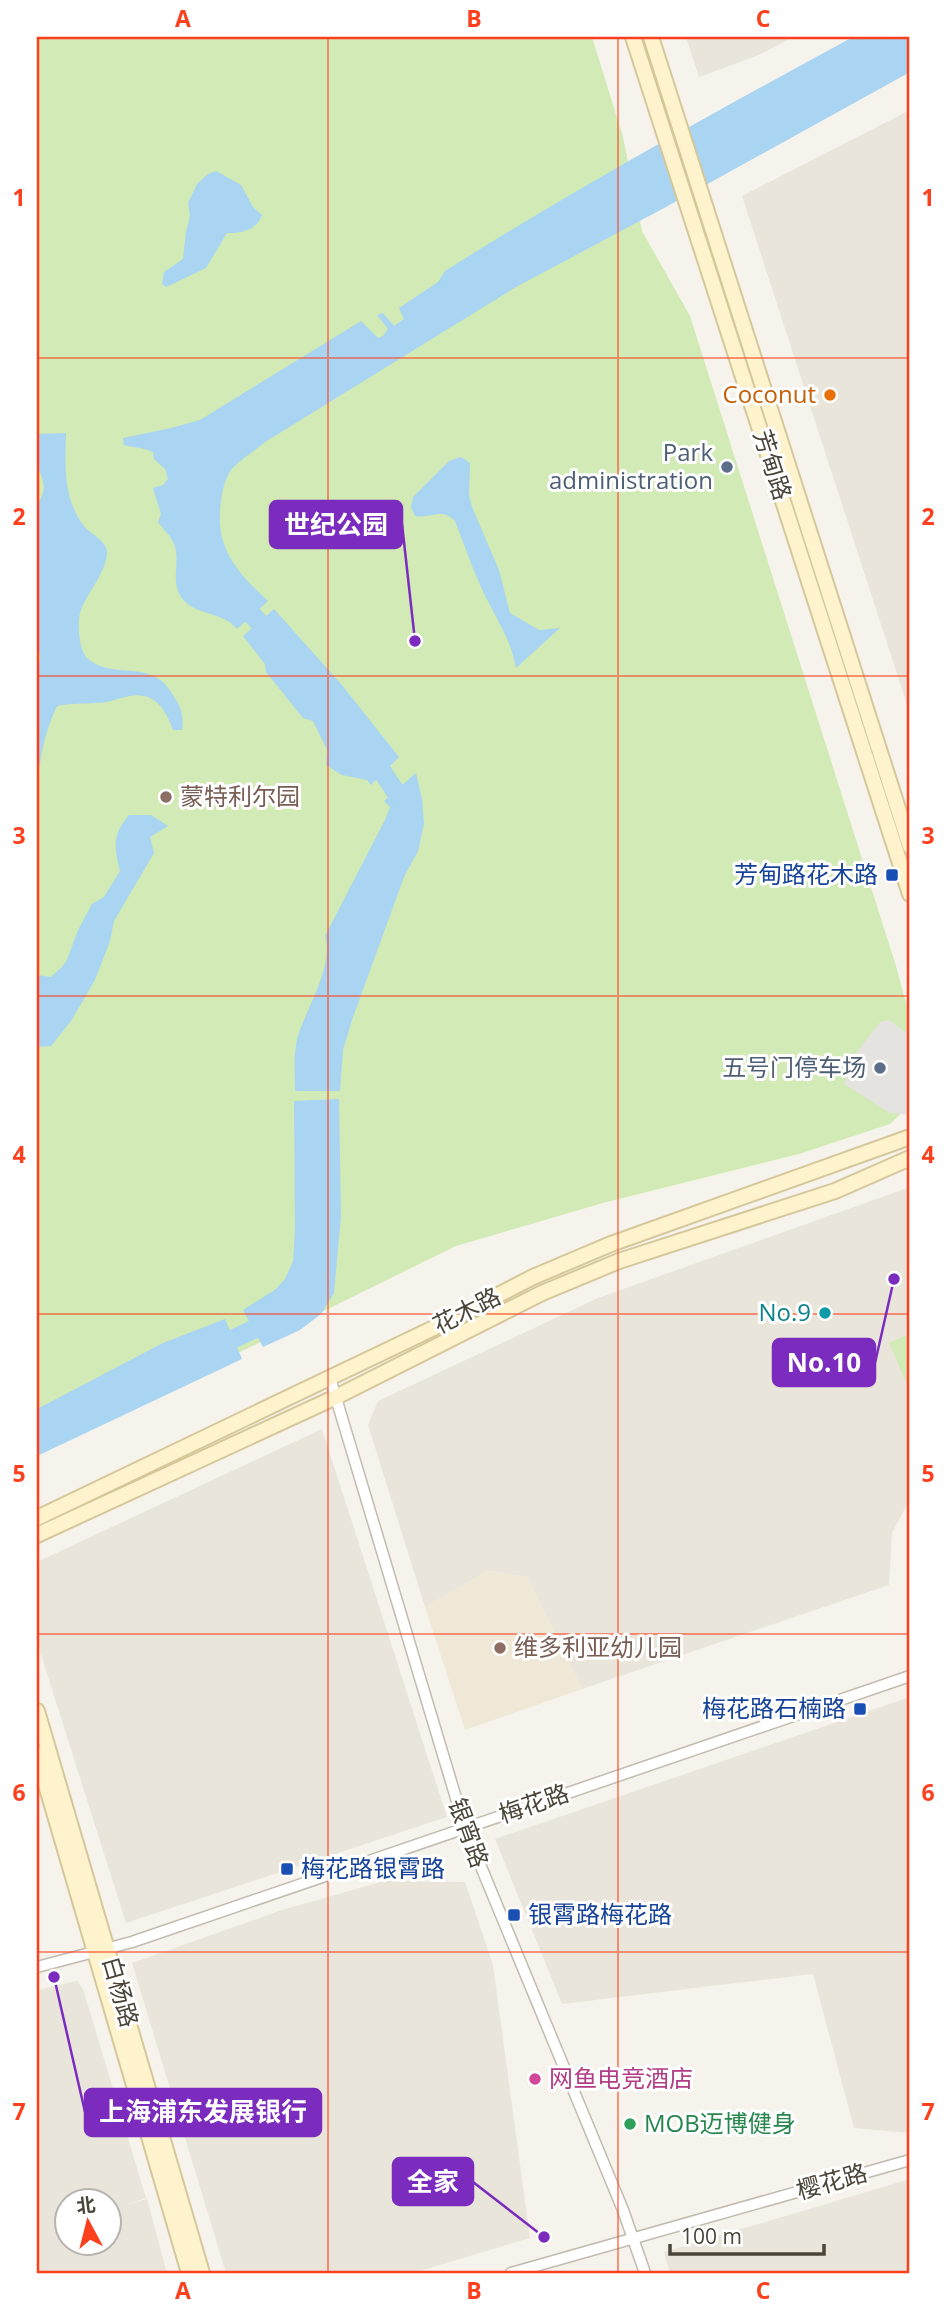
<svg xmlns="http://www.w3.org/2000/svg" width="947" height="2310" font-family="'Open Sans','Noto Sans SC',sans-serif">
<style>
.residential{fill:#eae5da;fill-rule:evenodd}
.education{fill:#efe8d6}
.green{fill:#d2eab5}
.parking{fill:#e5e3e0}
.water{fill:#a9d4f2}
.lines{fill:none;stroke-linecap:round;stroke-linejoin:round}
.river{stroke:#a9d4f2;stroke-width:19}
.street-casing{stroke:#c2bbae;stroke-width:13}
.secondary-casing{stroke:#d6c79b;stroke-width:18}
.street{stroke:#fff;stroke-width:10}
.secondary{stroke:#fff3cd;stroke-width:14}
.grid{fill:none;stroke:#fc3f1d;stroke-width:2;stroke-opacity:0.55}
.food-dot{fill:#e8710a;stroke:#fff;stroke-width:2.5}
.service-dot{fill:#5c6f8a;stroke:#fff;stroke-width:2.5}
.education-dot{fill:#8d6e63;stroke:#fff;stroke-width:2.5}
.transit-dot{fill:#1a4fb4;stroke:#fff;stroke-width:2.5}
.culture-dot{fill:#0f9aa8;stroke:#fff;stroke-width:2.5}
.hotel-dot{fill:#d1479c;stroke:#fff;stroke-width:2.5}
.leisure-dot{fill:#2e9e5b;stroke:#fff;stroke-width:2.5}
.labels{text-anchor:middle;stroke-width:6;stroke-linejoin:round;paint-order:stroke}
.food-label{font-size:24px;fill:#c56008;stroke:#fff;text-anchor:end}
.service-label{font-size:24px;fill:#4e5e75;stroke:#fff;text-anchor:end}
.street-label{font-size:24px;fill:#4b4439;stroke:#fff}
.education-label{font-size:24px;fill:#785e54;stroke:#fff;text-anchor:start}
.transit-label{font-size:24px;fill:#164399;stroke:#fff;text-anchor:end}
.culture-label{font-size:24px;fill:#0d838f;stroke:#fff;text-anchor:end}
.hotel-label{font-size:24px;fill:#b23c85;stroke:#fff;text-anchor:start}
.leisure-label{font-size:24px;fill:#27864d;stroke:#fff;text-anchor:start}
.leader{fill:none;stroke:#7b2cbf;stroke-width:2.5}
.callout-dot{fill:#7b2cbf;stroke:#fff;stroke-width:2.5}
.callout{fill:#7b2cbf;stroke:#7b2cbf;stroke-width:2.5}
.callout-label{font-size:26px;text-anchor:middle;font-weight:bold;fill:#fff}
.neatline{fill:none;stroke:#fc3f1d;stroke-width:2.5}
.grid-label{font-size:23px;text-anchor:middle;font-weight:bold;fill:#fc3f1d}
</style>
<rect width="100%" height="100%" fill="#f6f3ec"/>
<g class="residential">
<path d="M 686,37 L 793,37 L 759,55 L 699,77 Z"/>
<path d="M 910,110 L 910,714 L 742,196 Z"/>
<path d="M 910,1187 L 910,1499 L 892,1533 L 889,1585 L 582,1689 L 527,1577 L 487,1571 L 425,1607 L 368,1425 L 378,1401 L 598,1298 Z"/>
<path d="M 322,1429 L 447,1817 L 126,1923 L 37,1642 L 37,1562 Z"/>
<path d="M 910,1697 L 910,2133 L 854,2128 L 813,1974 L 562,2004 L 495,1839 Z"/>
<path d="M 384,1881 L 465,1882 L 493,1965 L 530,2238 L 413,2273 L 226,2273 L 132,1963 L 282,1910 Z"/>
<path d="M 77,1981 L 83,1989 L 146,2198 L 125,2205 L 147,2199 L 167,2273 L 37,2273 L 37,1990 ZM 66,2202 L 108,2202 L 108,2244 L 66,2244 Z"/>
<path d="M 910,2179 L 910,2273 L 670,2273 L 664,2252 Z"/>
</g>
<path class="education" d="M 487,1571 L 527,1577 L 582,1689 L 465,1730 L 425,1607 Z"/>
<g class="green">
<path d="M 37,37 L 592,37 L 623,137 L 642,231 L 690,316 L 896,966 L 910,1018 L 910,1105 L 890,1124 L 799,1154 L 603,1203 L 456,1246 L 37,1452 Z"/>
<path d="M 910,1334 L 910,1391 L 889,1343 Z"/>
</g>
<path class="parking" d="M 889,1020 L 910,1035 L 910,1115 L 890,1113 L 844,1084 L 857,1052 L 880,1022 Z"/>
<g class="water">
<path d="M 853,37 L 910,37 L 910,72 L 666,207 L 516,287 L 265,442 C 255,451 239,460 231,470 C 225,479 222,491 221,502 C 214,547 237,572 268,601 L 237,629 C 223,611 194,616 181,597 C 170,580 181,561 174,544 C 171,536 163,529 158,522 L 161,514 L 153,488 L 163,485 L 168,479 L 165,469 L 154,459 L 153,452 C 142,447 135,448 124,445 L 123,438 L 171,428 L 200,420 L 361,321 L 378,338 L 383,336 L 388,329 L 377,315 L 383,313 L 394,326 L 404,319 L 399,308 L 438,282 L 445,271 C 578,187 715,112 853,37 Z"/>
<path d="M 216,171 L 241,185 L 253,207 L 262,215 C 257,230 242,233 227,233 L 206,268 L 166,287 L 162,284 L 164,272 L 183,259 L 186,232 L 190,216 L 188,203 L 197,184 L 208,174 Z"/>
<path d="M 66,433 C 65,465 63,499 84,526 C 91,535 108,541 107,554 C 105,575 85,595 80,613 C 77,624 79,652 88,659 C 114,681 152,657 173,695 C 181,707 184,716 182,730 L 173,730 C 166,709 154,691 129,696 C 119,698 108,703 97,703 C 83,704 71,703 57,706 C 45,731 40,758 37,785 L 37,687 L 40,656 L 37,648 L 37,509 C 43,489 48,492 39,470 L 37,469 L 37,434 Z"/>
<path d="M 461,457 L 470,463 L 469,495 L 472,507 L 499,570 L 510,613 L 539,630 L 560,628 L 516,668 C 511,642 502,629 491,607 C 476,580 466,549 455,521 C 441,507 431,519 415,516 L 411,507 L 413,497 L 449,461 Z"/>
<path d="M 274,609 L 341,684 L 399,757 L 371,785 L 367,780 L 342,775 L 326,765 L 327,750 L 313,721 L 303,718 L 266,672 L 265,664 L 243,636 Z"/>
<path d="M 416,773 L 422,799 L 424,824 L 418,851 L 404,877 L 352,1020 L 343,1050 L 340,1091 L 295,1091 C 295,1073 293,1054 298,1036 C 307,1007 334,966 325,936 L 385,820 L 390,807 L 384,801 Z"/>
<path d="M 129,815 L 151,815 L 168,826 L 150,837 L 154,853 L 114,921 L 110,941 L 95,980 L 71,1021 L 51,1046 L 37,1047 L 37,975 L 51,977 L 62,967 L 67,960 L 78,930 L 92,904 L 104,897 L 120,871 C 114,846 112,835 129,815 Z"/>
<path d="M 339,1099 L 341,1216 L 334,1293 L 321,1314 L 300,1330 L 263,1347 L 243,1310 L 276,1289 L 285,1279 L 293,1261 L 295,1232 L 294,1101 Z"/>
<path d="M 225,1319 L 242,1359 L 37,1456 L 37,1409 L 163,1343 Z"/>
</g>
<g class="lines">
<g class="river">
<path d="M 234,595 L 275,640"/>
<path d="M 369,751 L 410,814"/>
<path d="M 212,1349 L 277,1318"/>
</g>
<g class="street-casing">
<g id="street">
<path d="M 330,1378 L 465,1828 L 623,2210 L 645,2273"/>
<path d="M 37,1967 L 132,1942 L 910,1676"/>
<path d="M 511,2273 L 910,2160"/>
</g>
</g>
<g class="secondary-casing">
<g id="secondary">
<path d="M 633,37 L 910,894"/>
<path d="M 651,37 L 910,846"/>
<path d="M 37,1518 L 440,1325 L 533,1277 L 611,1244 L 910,1137"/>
<path d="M 37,1535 L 336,1397 L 542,1293 L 619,1261 L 835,1191 L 910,1158"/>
<path d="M 37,1711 L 202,2273"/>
<path d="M 37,1754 L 189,2273"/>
</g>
</g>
<use href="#street" class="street"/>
<use href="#secondary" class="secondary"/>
</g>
<path class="grid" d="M 328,37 L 328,2273M 618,37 L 618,2273M 37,358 L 910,358M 37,676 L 910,676M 37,996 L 910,996M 37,1314 L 910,1314M 37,1634 L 910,1634M 37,1952 L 910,1952"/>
<circle class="food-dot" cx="830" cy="395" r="7"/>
<g class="service-dot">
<circle cx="727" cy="467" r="7"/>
<circle cx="880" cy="1068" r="7"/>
</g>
<g class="education-dot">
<circle cx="166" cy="797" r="7"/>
<circle cx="500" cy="1648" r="7"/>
</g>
<g class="transit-dot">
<rect x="885" y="868" width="14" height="14" rx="3.5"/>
<rect x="853" y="1702" width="14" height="14" rx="3.5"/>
<rect x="280" y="1862" width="14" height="14" rx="3.5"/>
<rect x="507" y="1908" width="14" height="14" rx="3.5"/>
</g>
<circle class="culture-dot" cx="825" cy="1313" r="7"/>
<circle class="hotel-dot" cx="535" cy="2079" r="7"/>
<circle class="leisure-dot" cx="630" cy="2124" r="7"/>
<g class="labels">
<g class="food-label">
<text x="816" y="403">Coconut</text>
</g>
<g class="service-label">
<text x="713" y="461">Park<tspan x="713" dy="28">administration</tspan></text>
<text x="866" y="1076">五号门停车场</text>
</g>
<g class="street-label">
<text transform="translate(772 465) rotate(72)" y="8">芳甸路</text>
<text transform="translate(467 1311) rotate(-27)" y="8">花木路</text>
<text transform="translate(534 1804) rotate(-19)" y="8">梅花路</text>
<text transform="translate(468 1833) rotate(70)" y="8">银宵路</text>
<text transform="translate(120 1992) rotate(74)" y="8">白杨路</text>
<text transform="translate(832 2182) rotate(-16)" y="8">樱花路</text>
</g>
<g class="education-label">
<text x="180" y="805">蒙特利尔园</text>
<text x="514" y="1656">维多利亚幼儿园</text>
</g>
<g class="transit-label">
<text x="878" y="883">芳甸路花木路</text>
<text x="846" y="1717">梅花路石楠路</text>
<text x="301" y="1877" text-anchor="start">梅花路银霄路</text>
<text x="528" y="1923" text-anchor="start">银霄路梅花路</text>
</g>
<g class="culture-label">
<text x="811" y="1321">No.9</text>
</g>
<g class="hotel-label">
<text x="549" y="2087">网鱼电竞酒店</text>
</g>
<g class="leisure-label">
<text x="644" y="2132">MOB迈博健身</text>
</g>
</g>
<path class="leader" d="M415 641L402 524M894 1279L875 1363M54 1977L85 2112M544 2237L473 2182"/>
<g class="callout-dot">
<circle cx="415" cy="641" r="7"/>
<circle cx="894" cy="1279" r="7"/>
<circle cx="54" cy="1977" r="7"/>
<circle cx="544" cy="2237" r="7"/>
</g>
<g class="callout">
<rect x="270" y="501" width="132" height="47" rx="7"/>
<rect x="773" y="1339" width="102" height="47" rx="7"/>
<rect x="85" y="2089" width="236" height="47" rx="7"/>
<rect x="393" y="2158" width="80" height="47" rx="7"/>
</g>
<g class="callout-label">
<text x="336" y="534">世纪公园</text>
<text x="824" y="1372">No.10</text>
<text x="203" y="2121">上海浦东发展银行</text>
<text x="433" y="2191">全家</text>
</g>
<rect width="947" height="2310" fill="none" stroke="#ffffff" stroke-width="77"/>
<g transform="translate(88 2222) rotate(353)"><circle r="33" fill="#ffffff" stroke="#b7b4b0" stroke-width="2"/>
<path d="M0-5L12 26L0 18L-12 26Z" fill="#fc3f1d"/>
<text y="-10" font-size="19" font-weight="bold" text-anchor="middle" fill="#4b4439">北</text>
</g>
<path d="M670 2244v10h154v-10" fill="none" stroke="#4b4439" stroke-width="3.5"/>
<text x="681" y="2244" font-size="21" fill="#4b4439" stroke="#ffffff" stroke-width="5" paint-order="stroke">100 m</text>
<rect x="38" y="38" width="870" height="2234" class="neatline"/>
<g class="grid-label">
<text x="183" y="27">A</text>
<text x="474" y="27">B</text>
<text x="763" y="27">C</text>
<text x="19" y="206">1</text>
<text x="928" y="206">1</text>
<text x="19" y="525">2</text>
<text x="928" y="525">2</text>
<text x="19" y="844">3</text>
<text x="928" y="844">3</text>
<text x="19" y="1163">4</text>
<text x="928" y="1163">4</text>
<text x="19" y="1482">5</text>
<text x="928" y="1482">5</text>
<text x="19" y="1801">6</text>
<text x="928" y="1801">6</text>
<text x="19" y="2120">7</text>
<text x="928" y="2120">7</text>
<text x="183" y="2299">A</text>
<text x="474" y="2299">B</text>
<text x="763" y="2299">C</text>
</g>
</svg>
